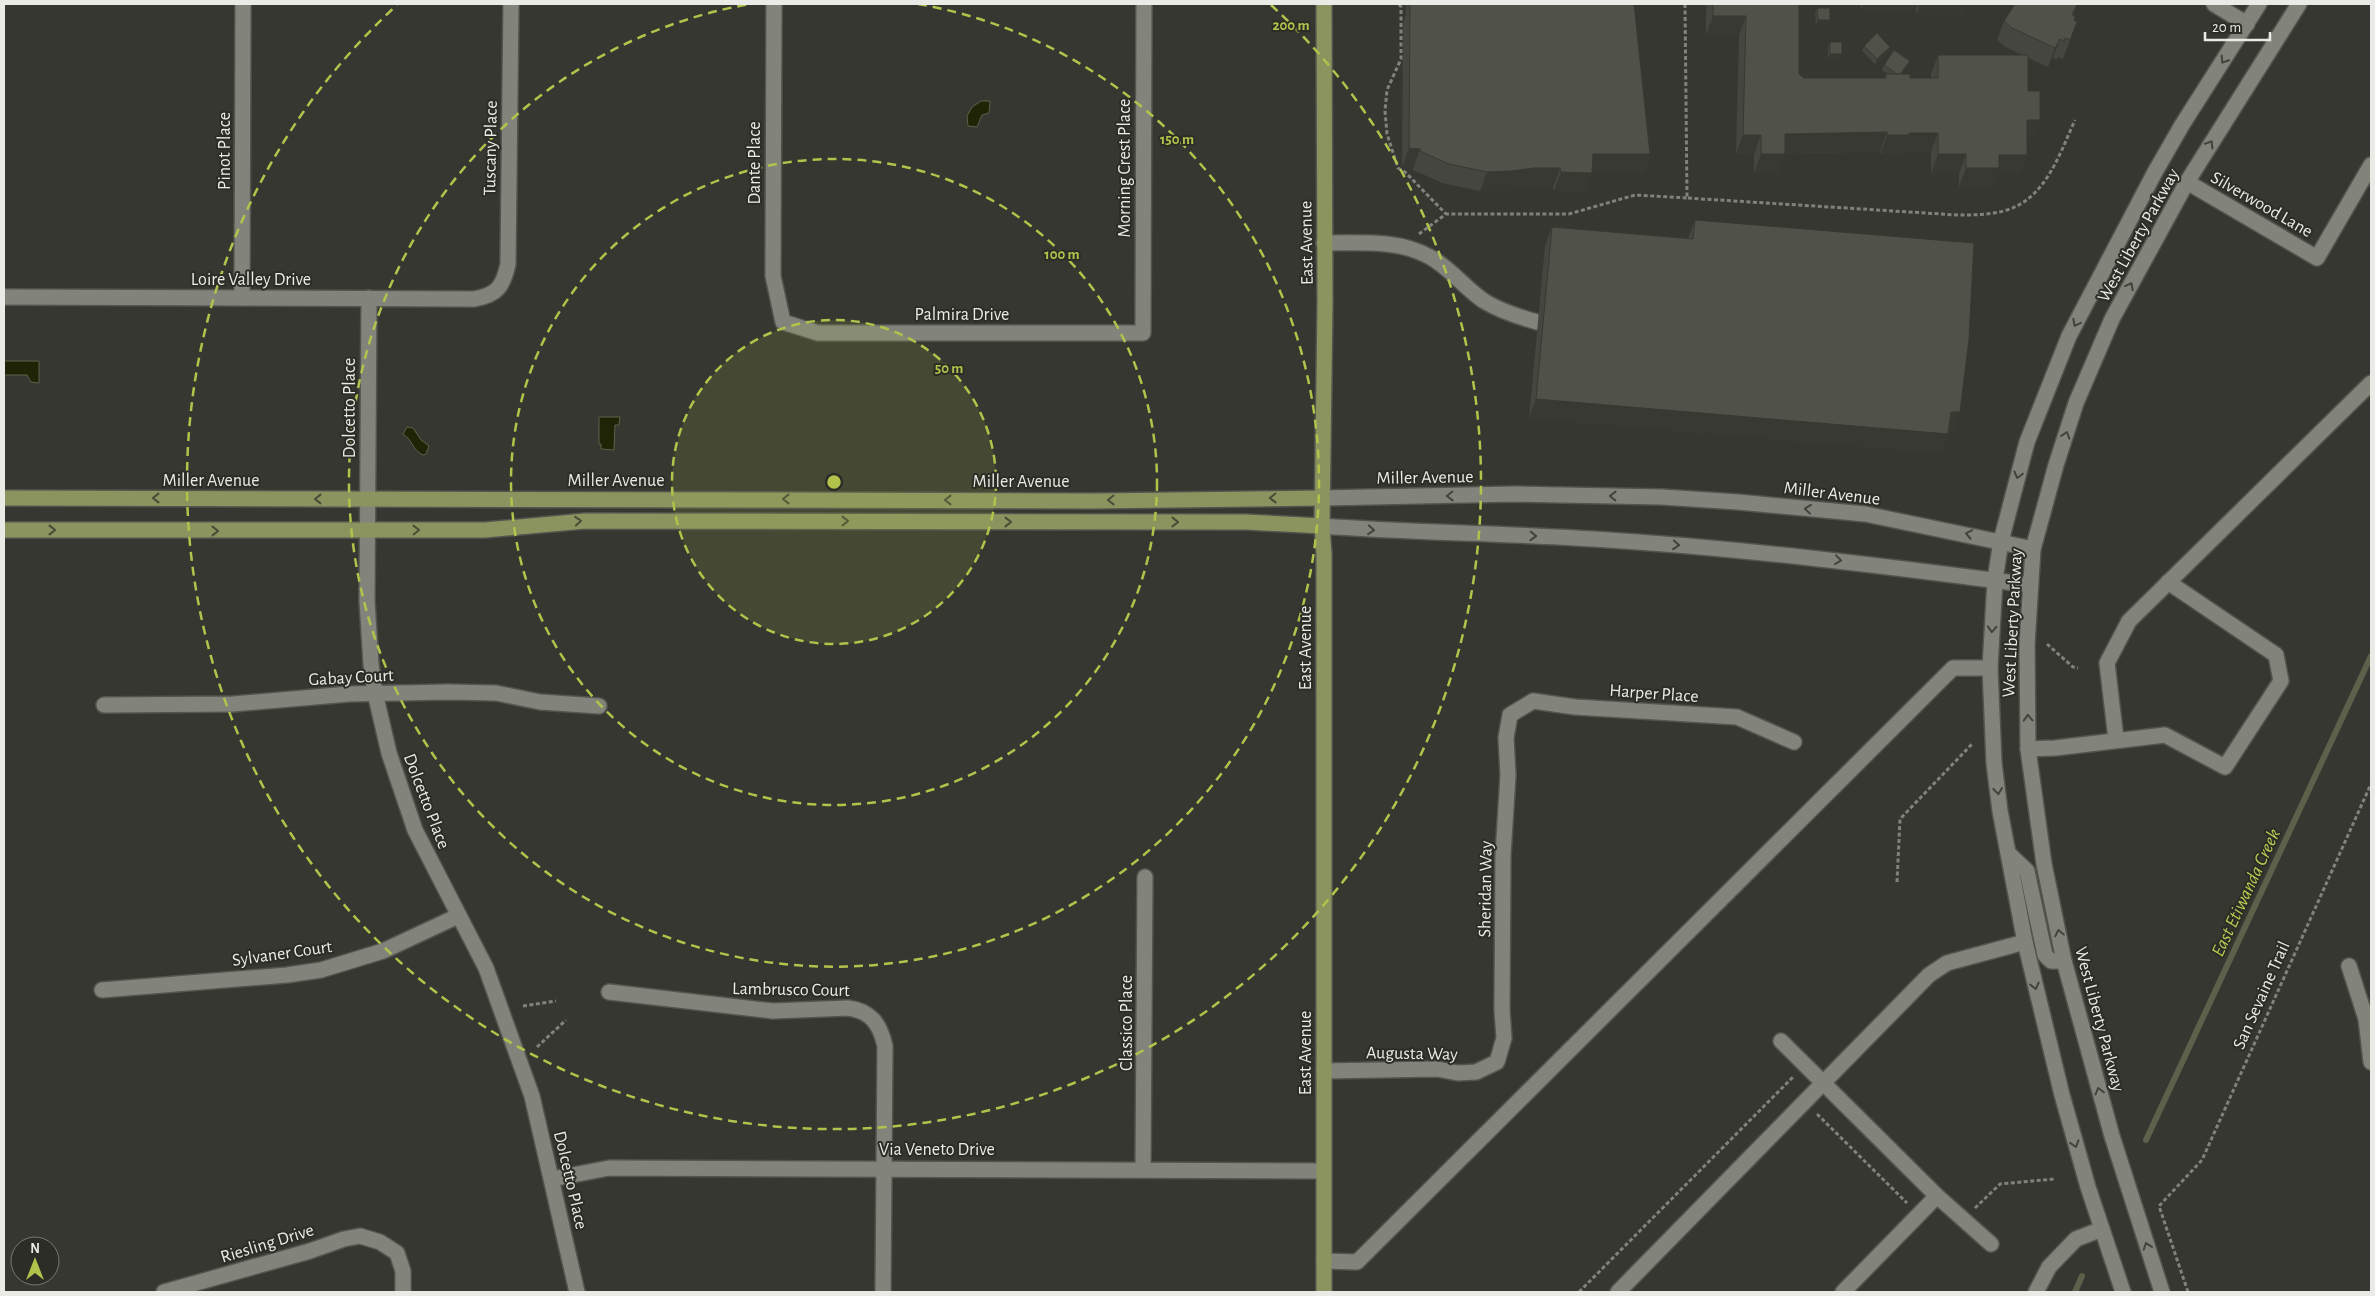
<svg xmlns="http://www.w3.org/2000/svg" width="2375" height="1296" font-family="'Alegreya Sans',sans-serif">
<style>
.water{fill:#202407;stroke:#5d604a}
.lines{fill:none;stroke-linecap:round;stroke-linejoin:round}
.stream{stroke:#5d604a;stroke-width:6}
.minor-casing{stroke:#52544e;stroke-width:18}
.major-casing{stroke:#52544e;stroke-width:18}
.path{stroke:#81827c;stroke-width:3;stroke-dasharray:4 2.5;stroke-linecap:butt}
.minor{stroke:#82847c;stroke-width:15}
.major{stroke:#8b935f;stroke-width:15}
.wall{fill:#45463f}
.shaded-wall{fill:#383933}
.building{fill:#505149;stroke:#383933}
.oneway{stroke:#42433c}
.oneway2{stroke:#484c37}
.ring{fill:none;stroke:#b3c24b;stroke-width:2.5;stroke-dasharray:9 6}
.labels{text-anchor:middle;stroke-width:4;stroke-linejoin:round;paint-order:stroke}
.street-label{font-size:18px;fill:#eaebe6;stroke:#2c2d26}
.water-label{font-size:19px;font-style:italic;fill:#bccc53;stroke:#2c2d26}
.centre{fill:#b3c24b;stroke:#2c2d26;stroke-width:2.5}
.ring-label{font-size:15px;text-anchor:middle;font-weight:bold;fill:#b3c24b;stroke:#2c2d26;stroke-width:4;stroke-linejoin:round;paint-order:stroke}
</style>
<rect width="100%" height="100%" fill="#363730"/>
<g class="water">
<path d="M 981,101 L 990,101 L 989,113 L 982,115 L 977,127 L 968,126 L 967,116 L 972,107 Z"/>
<path d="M 4,361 L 39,361 L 39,383 L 31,382 L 27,375 L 4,375 Z"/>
<path d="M 599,417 L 620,417 L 619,425 L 615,425 L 614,450 L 601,449 L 601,444 L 599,444 Z"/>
<path d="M 407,427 L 413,428 L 421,440 L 429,446 L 426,454 L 423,455 C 412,450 413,440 403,434 Z"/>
</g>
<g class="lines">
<g class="stream">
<path d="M 2146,1140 L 2371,656"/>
<path d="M 2075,1292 L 2082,1276"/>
</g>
<g class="minor-casing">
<g id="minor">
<path d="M 774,4 L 773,276 L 783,322 L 818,333 L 1143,333 L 1144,4"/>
<path d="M 2214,4 L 2247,24"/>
<path d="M 2187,182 L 2317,258 L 2371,165"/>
<path d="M 1324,243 C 1359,243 1398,239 1430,257 C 1450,268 1465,288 1484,301 C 1500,311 1519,317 1537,322"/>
<path d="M 4,297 L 474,299 C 497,295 503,287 508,264 L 511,4"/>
<path d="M 242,298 L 243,4"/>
<path d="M 369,298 L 367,601 L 371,664 L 375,693 L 389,753 L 415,830 L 486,968 L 532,1096 L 577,1292"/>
<path d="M 1322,498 L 1515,494 L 1662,497 L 1738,502 L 1865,514 L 2033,549"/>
<path d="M 1322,526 C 1413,533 1503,533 1594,539 C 1740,548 1885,566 2030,585"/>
<path d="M 104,705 L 233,704 L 349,694 L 449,692 L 496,693 L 540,702 L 599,706"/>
<path d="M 2116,739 L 2107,663 L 2129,621 L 2371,383"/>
<path d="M 2028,749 L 2055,748 L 2165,735 L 2225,767 L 2281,681 L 2276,655 L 2168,582"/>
<path d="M 2008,853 L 2027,871 L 2045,955 L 2051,961 L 2064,961"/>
<path d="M 2349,966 L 2366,1019 L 2371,1062"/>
<path d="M 102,990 L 287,975 L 321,970 L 383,951 L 458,916"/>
<path d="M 609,992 L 773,1011 L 848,1008 C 871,1011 880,1024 885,1046 L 883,1292"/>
<path d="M 1781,1041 L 1937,1196 L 1843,1292"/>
<path d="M 1324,1071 L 1437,1069 L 1458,1073 L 1476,1072 L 1497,1062 L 1504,1038 L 1502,1010 L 1503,855 L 1508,775 L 1506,738 L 1510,715 L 1533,701 L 1575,707 L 1737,717 L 1794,742"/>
<path d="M 1143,1169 L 1145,877"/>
<path d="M 552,1179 L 609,1168 L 1323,1171"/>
<path d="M 1937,1196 L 1991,1244"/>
<path d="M 1324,1261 L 1357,1262 L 1953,668 L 1990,668"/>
<path d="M 164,1292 L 310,1251 L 344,1239 L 360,1236 L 380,1242 L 397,1253 L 403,1271 L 403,1292"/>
<path d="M 1618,1292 L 1929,975 L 1947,963 L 2025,942"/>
<path d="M 2036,1292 L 2049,1267 L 2076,1239 L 2102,1229"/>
<path d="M 2123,1292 L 2088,1187 L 2062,1095 L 2025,942 L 2000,811 L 1994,763 L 1990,668 L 1995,580 L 2001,541 L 2027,442 L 2069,336 L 2155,172 L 2182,125 L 2259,4"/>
<path d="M 2162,1292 L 2112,1136 L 2064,961 L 2044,864 L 2028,749 L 2027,644 L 2033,549 L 2056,465 L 2076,403 L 2112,319 L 2187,182 L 2299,4"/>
</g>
</g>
<g class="major-casing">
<g id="major">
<path d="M 1324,4 L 1325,303 L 1322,526 L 1324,554 L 1324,1292"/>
<path d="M 4,498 L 1095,501 L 1322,498"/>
<path d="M 4,530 L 485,530 L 585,521 L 1246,522 L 1322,526"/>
</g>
</g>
<g class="path">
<path d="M 1399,4 L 1401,7 L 1401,59 L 1387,90 L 1385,111 L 1387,134 L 1398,168 L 1405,172 L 1446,214"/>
<path d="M 1685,4 L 1687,198 L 1957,215 C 1974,215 1991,215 2007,210 C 2046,198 2060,153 2075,120"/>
<path d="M 1419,234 L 1446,214 L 1569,214 L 1635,195 L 1687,198"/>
<path d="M 2047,644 L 2073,667 L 2078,668"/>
<path d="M 1897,882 L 1900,819 L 1973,743"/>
<path d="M 523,1006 L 556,1001"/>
<path d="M 537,1047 L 566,1020"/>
<path d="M 1817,1114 L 1907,1203"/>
<path d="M 1975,1208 L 2000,1184 L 2054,1179"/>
<path d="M 1579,1292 L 1793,1077"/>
<path d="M 2188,1292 L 2159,1206 L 2202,1160 L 2371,784"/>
</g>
<use href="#minor" class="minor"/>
<use href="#major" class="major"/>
</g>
<g class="wall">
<path d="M 1406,4 L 1634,4 L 1650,154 L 1643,173 L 1592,173 L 1585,192 L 1554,191 L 1553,188 L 1527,187 L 1504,191 L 1480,191 L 1442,183 L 1413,170 L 1413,168 L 1402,167 L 1403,24 L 1406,15 Z"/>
<path d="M 1706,4 L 1799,4 L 1799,74 L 1804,78 L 1885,78 L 1886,74 L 1888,74 L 1882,70 L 1884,65 L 1908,66 L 1902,74 L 1910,78 L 1931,78 L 1931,74 L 1938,55 L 2022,55 L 2005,47 L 1997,40 L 2004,21 L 2077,5 L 2073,15 L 2074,20 L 2077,22 L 2063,59 L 2058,57 L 2057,60 L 2053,58 L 2048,67 L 2028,58 L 2028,91 L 2040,120 L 2033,139 L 2027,139 L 2027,155 L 2020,174 L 1997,174 L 1992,187 L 1959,187 L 1959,174 L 1931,174 L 1931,152 L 1903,152 L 1902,155 L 1880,155 L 1880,152 L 1785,153 L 1778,173 L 1754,173 L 1754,154 L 1736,154 L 1739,35 L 1706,35 Z"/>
<path d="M 1861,4 L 1966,4 L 1962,15 L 1916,15 L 1916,10 L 1861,10 Z"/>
<path d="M 1817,8 L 1828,25 L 1816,25 L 1815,13 Z"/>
<path d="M 1830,42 L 1840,59 L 1828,59 L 1828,47 Z"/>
<path d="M 1864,46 L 1890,47 L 1888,52 L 1875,64 L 1862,51 Z"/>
<path d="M 1695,220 L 1960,412 L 1953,431 L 1949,431 L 1941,453 L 1529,418 L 1545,246 L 1552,227 L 1688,238 Z"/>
</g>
<g class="shaded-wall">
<path d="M 1863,4 L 1918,4 L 1916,10 L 1861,10 Z"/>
<path d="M 1920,4 L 1966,4 L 1962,15 L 1916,15 Z"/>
<path d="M 1713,16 L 1746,16 L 1739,35 L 1706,35 Z"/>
<path d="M 1818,20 L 1830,20 L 1828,25 L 1816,25 Z"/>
<path d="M 2060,39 L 2053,58 L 2048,67 L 2055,48 Z"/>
<path d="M 1890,47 L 1888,52 L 1875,64 L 1877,59 Z"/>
<path d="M 1830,54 L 1842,54 L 1840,59 L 1828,59 Z"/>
<path d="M 1910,61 L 1908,66 L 1897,81 L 1899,76 Z"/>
<path d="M 2027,120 L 2040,120 L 2033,139 L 2020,139 Z"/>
<path d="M 1887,132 L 1880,152 L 1778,153 L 1785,134 Z"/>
<path d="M 1909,133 L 1938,133 L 1931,152 L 1903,152 L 1902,155 L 1880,155 L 1887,135 Z"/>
<path d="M 1743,135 L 1761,135 L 1754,154 L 1736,154 Z"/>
<path d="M 1409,148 L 1420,149 L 1413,168 L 1402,167 Z"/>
<path d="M 1593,154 L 1650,154 L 1643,173 L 1592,173 L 1585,192 L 1554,191 L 1561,172 Z"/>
<path d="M 1761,154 L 1785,154 L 1778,173 L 1754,173 Z"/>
<path d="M 1938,154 L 1966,154 L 1959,174 L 1931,174 Z"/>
<path d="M 1999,155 L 2027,155 L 2020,174 L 1997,174 L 1992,187 L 1959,187 L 1966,168 Z"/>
<path d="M 1534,168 L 1560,168 L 1553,188 L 1527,187 L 1504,191 L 1480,191 L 1487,172 Z"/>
<path d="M 1536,399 L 1948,434 L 1941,453 L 1529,418 Z"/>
<path d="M 1951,412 L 1960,412 L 1953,431 L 1944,431 Z"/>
</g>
<g class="building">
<path d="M 1410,4 L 1634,4 L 1650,154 L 1593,154 L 1592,173 L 1561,172 L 1560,168 L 1534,168 L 1511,171 L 1487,172 L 1449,164 L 1420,151 L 1420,149 L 1409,148 Z"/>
<path d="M 1713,4 L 1799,4 L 1799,74 L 1804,78 L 1886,78 L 1886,74 L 1910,74 L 1910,78 L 1938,78 L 1938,55 L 2028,55 L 2028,91 L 2040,91 L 2040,120 L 2027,120 L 2027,155 L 1999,155 L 1999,168 L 1966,168 L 1966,154 L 1938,154 L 1938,133 L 1909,133 L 1909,135 L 1887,135 L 1887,132 L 1785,134 L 1785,154 L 1761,154 L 1761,135 L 1743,135 L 1746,16 L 1713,16 Z"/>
<path d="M 2015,4 L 2074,4 L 2077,5 L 2072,14 L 2075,17 L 2074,20 L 2077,22 L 2070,40 L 2065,38 L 2064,41 L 2060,39 L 2055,48 L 2012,28 L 2004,21 Z"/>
<path d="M 1817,8 L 1830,8 L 1830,20 L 1818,20 Z"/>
<path d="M 1877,33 L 1890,47 L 1877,59 L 1864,46 Z"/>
<rect x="1830" y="42" width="12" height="12"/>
<path d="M 1894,50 L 1910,61 L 1900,74 L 1897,74 L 1884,65 Z"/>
<path d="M 1695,220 L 1974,243 L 1969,339 L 1960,412 L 1951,412 L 1948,434 L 1536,399 L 1552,227 L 1693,239 Z"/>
</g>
<defs><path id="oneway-chevron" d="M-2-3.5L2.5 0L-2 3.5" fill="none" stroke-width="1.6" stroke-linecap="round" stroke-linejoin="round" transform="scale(1.25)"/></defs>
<g class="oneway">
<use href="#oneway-chevron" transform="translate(2224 60) rotate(123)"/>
<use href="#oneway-chevron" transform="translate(2210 144) rotate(-58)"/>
<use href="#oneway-chevron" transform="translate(2130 286) rotate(-62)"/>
<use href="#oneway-chevron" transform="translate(2076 323) rotate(118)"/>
<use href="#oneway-chevron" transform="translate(2066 435) rotate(-72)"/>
<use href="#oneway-chevron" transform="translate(2018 475) rotate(105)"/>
<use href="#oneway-chevron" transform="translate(1450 496) rotate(179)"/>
<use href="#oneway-chevron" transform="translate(1613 496) rotate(-179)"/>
<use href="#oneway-chevron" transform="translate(1808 509) rotate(-174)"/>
<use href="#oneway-chevron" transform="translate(1371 530) rotate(5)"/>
<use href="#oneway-chevron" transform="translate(1969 534) rotate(-169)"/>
<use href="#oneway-chevron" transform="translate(1533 536) rotate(2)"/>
<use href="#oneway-chevron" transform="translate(1676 545) rotate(5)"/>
<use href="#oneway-chevron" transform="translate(1838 560) rotate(7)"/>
<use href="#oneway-chevron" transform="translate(1992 629) rotate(93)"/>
<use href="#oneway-chevron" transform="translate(2028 718) rotate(-92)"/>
<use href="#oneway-chevron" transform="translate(1998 791) rotate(83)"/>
<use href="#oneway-chevron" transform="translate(2059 933) rotate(-102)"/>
<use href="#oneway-chevron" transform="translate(2035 986) rotate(77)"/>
<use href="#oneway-chevron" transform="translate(2099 1091) rotate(-105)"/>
<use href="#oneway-chevron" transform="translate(2075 1144) rotate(73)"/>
<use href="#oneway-chevron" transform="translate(2147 1246) rotate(-109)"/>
</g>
<g class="oneway2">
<use href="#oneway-chevron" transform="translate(156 498) rotate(-180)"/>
<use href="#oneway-chevron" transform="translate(1273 498) rotate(179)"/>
<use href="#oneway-chevron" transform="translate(318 499) rotate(-180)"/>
<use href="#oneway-chevron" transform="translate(786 499) rotate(-180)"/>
<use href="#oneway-chevron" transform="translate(948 500) rotate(-180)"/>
<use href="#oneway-chevron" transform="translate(1111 500) rotate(179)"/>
<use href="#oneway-chevron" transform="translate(578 521) rotate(-5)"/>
<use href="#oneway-chevron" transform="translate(845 521)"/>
<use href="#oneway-chevron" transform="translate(1008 522)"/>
<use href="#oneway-chevron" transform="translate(1175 522)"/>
<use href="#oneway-chevron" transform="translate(52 530)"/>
<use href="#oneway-chevron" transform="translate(416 530) rotate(-1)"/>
<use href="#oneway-chevron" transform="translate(215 531)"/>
</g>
<circle cx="834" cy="482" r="162" fill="#b3c24b" fill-opacity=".12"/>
<g class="ring">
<circle cx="834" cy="482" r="162"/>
<circle cx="834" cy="482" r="323"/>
<path d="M918 4A485 485 0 1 1 750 4"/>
<path d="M1271 5A647 647 0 1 1 397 5"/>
</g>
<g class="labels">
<g class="street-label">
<text transform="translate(490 148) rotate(-89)" y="6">Tuscany Place</text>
<text transform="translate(224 151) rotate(-90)" y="6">Pinot Place</text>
<text transform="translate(754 163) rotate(-90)" y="6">Dante Place</text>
<text transform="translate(1124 168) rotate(-90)" y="6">Morning Crest Place</text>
<text transform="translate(2262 204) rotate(30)" y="6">Silverwood Lane</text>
<text transform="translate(2138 235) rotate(-61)" y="6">West Liberty Parkway</text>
<text transform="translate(1306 243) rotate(-91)" y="6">East Avenue</text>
<text x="251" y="285">Loire Valley Drive</text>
<text x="962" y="320">Palmira Drive</text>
<text transform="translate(349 408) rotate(-90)" y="6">Dolcetto Place</text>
<text transform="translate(1425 477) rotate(-1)" y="6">Miller Avenue</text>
<text x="211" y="486">Miller Avenue</text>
<text x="616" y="486">Miller Avenue</text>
<text x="1021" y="487">Miller Avenue</text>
<text transform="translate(1832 493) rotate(7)" y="6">Miller Avenue</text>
<text transform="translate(2012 623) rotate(-87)" y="6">West Liberty Parkway</text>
<text transform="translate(1305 648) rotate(-90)" y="6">East Avenue</text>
<text transform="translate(351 677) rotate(-3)" y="6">Gabay Court</text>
<text transform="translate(1654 693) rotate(4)" y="6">Harper Place</text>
<text transform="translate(427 801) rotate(69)" y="6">Dolcetto Place</text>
<text transform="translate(1485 889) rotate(-89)" y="6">Sheridan Way</text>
<text transform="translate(282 953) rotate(-8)" y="6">Sylvaner Court</text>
<text transform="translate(791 989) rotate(1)" y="6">Lambrusco Court</text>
<text transform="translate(2261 995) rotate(-66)" y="6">San Sevaine Trail</text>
<text transform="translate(2100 1019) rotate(75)" y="6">West Liberty Parkway</text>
<text transform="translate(1126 1023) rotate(-90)" y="6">Classico Place</text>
<text transform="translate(1305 1053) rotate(-90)" y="6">East Avenue</text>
<text transform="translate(1412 1053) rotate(1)" y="6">Augusta Way</text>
<text x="937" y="1155">Via Veneto Drive</text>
<text transform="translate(571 1180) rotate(77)" y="6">Dolcetto Place</text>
<text transform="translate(267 1243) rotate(-17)" y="6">Riesling Drive</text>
</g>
<g class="water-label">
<text transform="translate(2245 892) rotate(-65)" y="7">East Etiwanda Creek</text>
</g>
</g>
<circle cx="834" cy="482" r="8" class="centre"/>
<g class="ring-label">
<text x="1291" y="30">200 m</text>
<text x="1177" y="144">150 m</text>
<text x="1062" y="259">100 m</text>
<text x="949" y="373">50 m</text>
</g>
<rect width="2375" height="1296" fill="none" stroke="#eaebe6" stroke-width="10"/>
<g transform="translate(35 1261)"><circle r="24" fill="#2c2d26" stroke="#787973"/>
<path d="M0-4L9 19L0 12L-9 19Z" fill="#b3c24b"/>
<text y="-8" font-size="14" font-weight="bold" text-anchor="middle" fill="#eaebe6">N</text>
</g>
<path d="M2205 32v8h65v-8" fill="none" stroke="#eaebe6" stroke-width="2.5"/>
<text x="2212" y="32" font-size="15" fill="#eaebe6" stroke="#2c2d26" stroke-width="4" paint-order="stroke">20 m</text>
</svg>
